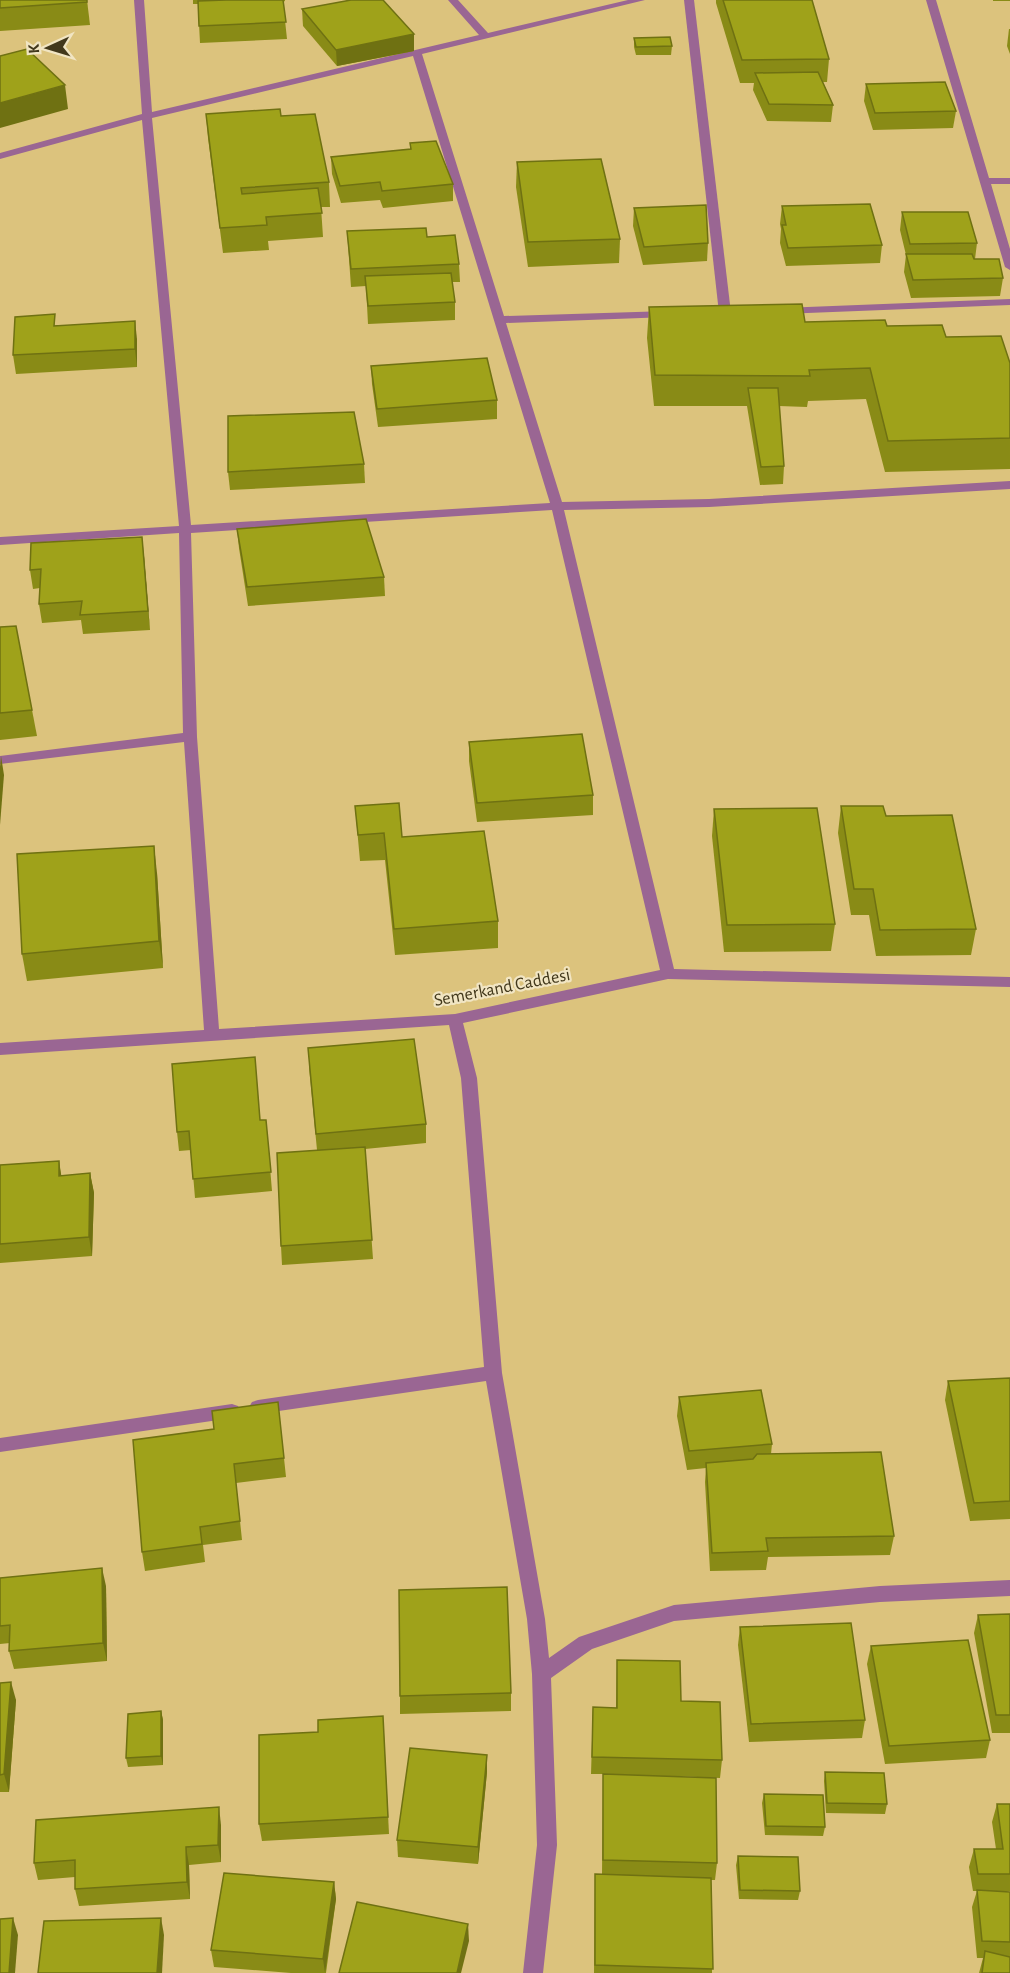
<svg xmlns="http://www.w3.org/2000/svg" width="1010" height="1973" font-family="'Alegreya Sans',sans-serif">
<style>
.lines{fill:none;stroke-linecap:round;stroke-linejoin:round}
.minor{fill:#9a6693;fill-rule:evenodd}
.wall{fill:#898b16}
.shaded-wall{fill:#6f7112}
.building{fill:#9fa21a;stroke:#6f7112;stroke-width:1.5}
.labels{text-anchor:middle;stroke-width:4.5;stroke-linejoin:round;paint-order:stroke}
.street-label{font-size:18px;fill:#42381b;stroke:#f1e5c3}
</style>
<rect width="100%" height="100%" fill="#dcc37d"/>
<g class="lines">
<g class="minor">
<path d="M 134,0 L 144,0 L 152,112 L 479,35 L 448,0 L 458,0 L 488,33 L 628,0 L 645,0 L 422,54 L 504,316 L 668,311 L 674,314 L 668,317 L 506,323 L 562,502 L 709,499 L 1010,481 L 1010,489 L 709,507 L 564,510 L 674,969 L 1010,977 L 1010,987 L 668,979 L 463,1023 L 477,1078 L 502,1373 L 545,1619 L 549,1658 L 579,1637 L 674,1605 L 880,1586 L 1010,1580 L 1010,1596 L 880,1602 L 674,1621 L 592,1649 L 551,1678 L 557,1845 L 543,1973 L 523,1973 L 537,1845 L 532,1674 L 527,1619 L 486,1381 L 258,1414 L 252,1412 L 249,1407 L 252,1402 L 258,1400 L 484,1367 L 461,1078 L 449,1025 L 0,1055 L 0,1043 L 204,1030 L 184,742 L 0,764 L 0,756 L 183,733 L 179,533 L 0,545 L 0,537 L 179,526 L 142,120 L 0,159 L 0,153 L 142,114 ZM 413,56 L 550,503 L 191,525 L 152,118 ZM 552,510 L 660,970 L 455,1014 L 219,1029 L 197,737 L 191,533 Z"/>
<path d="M 684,0 L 694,0 L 731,313 L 725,316 L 719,313 Z"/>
<path d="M 926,0 L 936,0 L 989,178 L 1010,178 L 1010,184 L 991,184 L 1010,249 L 1010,270 L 1005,267 Z"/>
<path d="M 1010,299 L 1010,305 L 782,314 L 776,311 L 782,308 Z"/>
<path d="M 232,1404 L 238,1406 L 241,1411 L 238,1416 L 232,1418 L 0,1452 L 0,1438 Z"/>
</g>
</g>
<g class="wall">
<path d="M 0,0 L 87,0 L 90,25 L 0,31 Z"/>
<path d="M 193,0 L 285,0 L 285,1 L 283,2 L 287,39 L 200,43 L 198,4 L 193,4 Z"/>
<path d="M 716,0 L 812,0 L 829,59 L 827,82 L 823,82 L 833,105 L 831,122 L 767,121 L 753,90 L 754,83 L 740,83 L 716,3 Z"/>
<rect x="993" y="0" width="17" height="1"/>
<path d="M 302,9 L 414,34 L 414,51 L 337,66 L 303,26 Z"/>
<path d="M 1009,29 L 1010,29 L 1010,54 L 1007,46 Z"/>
<path d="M 634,38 L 672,46 L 671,55 L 636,55 L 634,47 Z"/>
<path d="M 866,84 L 956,111 L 953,128 L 873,130 L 864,101 Z"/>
<path d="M 206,114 L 281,116 L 329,182 L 330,207 L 321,207 L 323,237 L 268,241 L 269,250 L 223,253 L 208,138 Z"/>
<path d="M 410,143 L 453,184 L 453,201 L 383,208 L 380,200 L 341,203 L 332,174 L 331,157 L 410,149 Z"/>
<path d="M 517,162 L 620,239 L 619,263 L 528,267 L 516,187 Z"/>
<path d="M 782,206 L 882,245 L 880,263 L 786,266 L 780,243 L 781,229 L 780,224 Z"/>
<path d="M 634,208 L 708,243 L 707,261 L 643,265 L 633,226 Z"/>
<path d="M 902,212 L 977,243 L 975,259 L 1003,278 L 1000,296 L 911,298 L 904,272 L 906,255 L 900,230 Z"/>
<path d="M 347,231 L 427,237 L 459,264 L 460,282 L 452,282 L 455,302 L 455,320 L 368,324 L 366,286 L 351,287 Z"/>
<path d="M 649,307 L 805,322 L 887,326 L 946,337 L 1010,363 L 1010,469 L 885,472 L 866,399 L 808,401 L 807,407 L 779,406 L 784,466 L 783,484 L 760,485 L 747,406 L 654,406 L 647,338 Z"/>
<path d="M 56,325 L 137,339 L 137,367 L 16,374 L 13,355 Z"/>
<path d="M 371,366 L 497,400 L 497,419 L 378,427 L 372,384 Z"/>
<path d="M 364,464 L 365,483 L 230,490 L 228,472 Z"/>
<path d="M 237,529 L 384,577 L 385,596 L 248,606 L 239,548 Z"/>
<path d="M 144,556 L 150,630 L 83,634 L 81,620 L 42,623 L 39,604 L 40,588 L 33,589 L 30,570 Z"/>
<path d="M 0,627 L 32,710 L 37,736 L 0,740 Z"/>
<path d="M 469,742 L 593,795 L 593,815 L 477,822 L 469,761 Z"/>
<path d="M 355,806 L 402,837 L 498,921 L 498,948 L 395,955 L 385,860 L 360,861 Z"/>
<path d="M 841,806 L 886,816 L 976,929 L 971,955 L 876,956 L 869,915 L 851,915 L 838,833 Z"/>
<path d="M 714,809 L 835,924 L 831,951 L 724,952 L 712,836 Z"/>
<path d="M 157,873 L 163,968 L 27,981 L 22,954 Z"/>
<path d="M 309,1067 L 426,1124 L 426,1143 L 365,1149 L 373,1259 L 282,1265 L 281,1246 L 317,1150 Z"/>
<path d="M 260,1120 L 266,1120 L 272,1191 L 195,1198 L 191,1150 L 179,1151 L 177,1132 Z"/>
<path d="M 59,1161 L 61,1176 L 90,1173 L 94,1193 L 92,1256 L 0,1263 L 0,1165 Z"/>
<path d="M 1010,1378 L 1010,1519 L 970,1521 L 945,1400 L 948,1381 Z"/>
<path d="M 679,1397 L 772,1444 L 771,1454 L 894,1536 L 890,1555 L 768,1557 L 766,1570 L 710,1571 L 705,1482 L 706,1468 L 687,1470 L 677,1416 Z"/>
<path d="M 278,1402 L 286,1477 L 236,1483 L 242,1540 L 203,1545 L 205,1562 L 145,1571 L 142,1552 L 214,1429 Z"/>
<path d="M 0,1578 L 106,1586 L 107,1661 L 14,1669 L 9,1651 L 10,1643 L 0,1644 Z"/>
<path d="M 1010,1614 L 1010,1733 L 992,1733 L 974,1633 L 978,1615 Z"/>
<path d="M 740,1627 L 865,1720 L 862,1738 L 749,1742 L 738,1645 Z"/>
<path d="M 871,1646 L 990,1740 L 986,1758 L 885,1764 L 867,1664 Z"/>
<path d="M 617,1660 L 681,1701 L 722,1760 L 720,1778 L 675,1776 L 717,1863 L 715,1880 L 711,1880 L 712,1973 L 594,1973 L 595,1874 L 602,1875 L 603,1774 L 591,1774 L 593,1707 L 616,1708 Z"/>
<path d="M 0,1683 L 16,1700 L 9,1792 L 0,1792 Z"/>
<path d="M 511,1693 L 511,1711 L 400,1714 L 400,1696 Z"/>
<path d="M 161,1711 L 163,1720 L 163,1765 L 128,1767 L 126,1758 Z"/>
<path d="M 384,1734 L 389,1834 L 262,1841 L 259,1824 Z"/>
<path d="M 487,1772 L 478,1864 L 398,1857 L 397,1840 Z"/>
<path d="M 825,1772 L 887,1804 L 885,1814 L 826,1813 L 824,1781 Z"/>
<path d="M 764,1794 L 825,1827 L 823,1836 L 765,1835 L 762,1803 Z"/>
<path d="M 997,1804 L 1010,1804 L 1010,1891 L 993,1891 L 1010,1892 L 1010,1973 L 979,1973 L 983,1958 L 977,1958 L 972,1907 L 977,1891 L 973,1891 L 969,1867 L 974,1849 L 996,1849 L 992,1822 Z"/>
<path d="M 221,1825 L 221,1862 L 189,1865 L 190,1899 L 79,1906 L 75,1889 L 75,1877 L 38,1880 L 34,1863 Z"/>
<path d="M 738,1856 L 800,1891 L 798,1900 L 739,1899 L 736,1865 Z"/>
<path d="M 334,1882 L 336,1899 L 326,1973 L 291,1973 L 214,1967 L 211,1950 Z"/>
</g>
<g class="shaded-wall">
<path d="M 414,34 L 414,51 L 337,66 L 336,50 Z"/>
<path d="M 65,85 L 68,109 L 0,128 L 0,103 Z"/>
<path d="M 135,321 L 137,339 L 137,367 L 135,349 Z"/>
<path d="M 142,537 L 144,556 L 150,630 L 148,611 Z"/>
<path d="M 1,756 L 4,775 L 0,825 L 0,767 Z"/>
<path d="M 154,846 L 157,873 L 163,968 L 159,941 Z"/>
<path d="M 59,1161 L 62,1180 L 59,1176 Z"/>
<path d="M 90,1173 L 94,1193 L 92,1256 L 89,1237 Z"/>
<path d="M 102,1568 L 106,1586 L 107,1661 L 103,1643 Z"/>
<path d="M 11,1682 L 16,1700 L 9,1792 L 4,1774 Z"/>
<path d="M 161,1711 L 163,1720 L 163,1765 L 161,1756 Z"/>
<path d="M 487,1755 L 487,1772 L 478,1864 L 478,1847 Z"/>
<path d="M 219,1807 L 221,1825 L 221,1862 L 218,1845 Z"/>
<path d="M 186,1847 L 189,1865 L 190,1899 L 187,1882 Z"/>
<path d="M 334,1882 L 336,1899 L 325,1973 L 323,1959 Z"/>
<path d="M 13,1918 L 18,1935 L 15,1973 L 9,1973 Z"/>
<path d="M 161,1918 L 164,1935 L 162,1973 L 157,1973 Z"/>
<path d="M 468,1924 L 469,1941 L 461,1973 L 457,1973 Z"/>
</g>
<g class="building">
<path d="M 0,0 L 87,0 L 87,2 L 0,8 Z"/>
<path d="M 226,0 L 283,0 L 286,22 L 199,26 L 198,1 Z"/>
<path d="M 351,0 L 383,0 L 414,34 L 336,50 L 302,9 Z"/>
<path d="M 723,0 L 812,0 L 829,59 L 742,60 Z"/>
<path d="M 670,37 L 672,46 L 636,47 L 634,38 Z"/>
<path d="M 27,49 L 65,85 L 0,103 L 0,56 Z"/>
<path d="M 818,72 L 833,105 L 769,104 L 755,73 Z"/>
<path d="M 945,82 L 956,111 L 875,113 L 866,84 Z"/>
<path d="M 280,109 L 281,116 L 315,114 L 329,182 L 241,188 L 242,194 L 318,188 L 322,213 L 266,217 L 267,225 L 220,228 L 206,114 Z"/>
<path d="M 436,141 L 453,184 L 382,191 L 380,182 L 340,186 L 331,157 L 411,149 L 410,143 Z"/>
<path d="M 601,159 L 620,239 L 528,242 L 517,162 Z"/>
<path d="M 870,204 L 882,245 L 788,248 L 782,225 L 786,225 L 782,206 Z"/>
<path d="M 706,205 L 708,243 L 644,247 L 634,208 Z"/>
<path d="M 902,212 L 968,212 L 977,243 L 910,244 Z"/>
<path d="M 426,228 L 427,237 L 455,235 L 459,264 L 351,269 L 347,231 Z"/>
<path d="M 906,254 L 972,254 L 974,259 L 999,259 L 1003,278 L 913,280 Z"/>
<path d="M 451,273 L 455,302 L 368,306 L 365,276 Z"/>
<path d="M 802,304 L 805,322 L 885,320 L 887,326 L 942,325 L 946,337 L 1001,336 L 1010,363 L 1010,438 L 888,441 L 870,368 L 809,370 L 810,376 L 655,375 L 649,307 Z"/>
<path d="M 55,314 L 54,326 L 135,321 L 135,349 L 13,355 L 15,317 Z"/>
<path d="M 487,358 L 497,400 L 377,409 L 371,366 Z"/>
<path d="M 748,388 L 778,388 L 784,466 L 761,467 Z"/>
<path d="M 354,412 L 364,464 L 228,472 L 228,416 Z"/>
<path d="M 366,519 L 384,577 L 247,587 L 237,529 Z"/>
<path d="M 142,537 L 148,611 L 80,615 L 82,601 L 39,604 L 41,569 L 30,570 L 31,543 Z"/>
<path d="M 16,626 L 32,710 L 0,713 L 0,627 Z"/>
<path d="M 582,734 L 593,795 L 477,803 L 469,742 Z"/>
<path d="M 399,803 L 402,837 L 484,831 L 498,921 L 394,929 L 384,833 L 358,835 L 355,806 Z"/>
<path d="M 841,806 L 883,806 L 886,816 L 952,815 L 976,929 L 880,930 L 873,889 L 854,889 Z"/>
<path d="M 817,808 L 835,924 L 727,925 L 714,809 Z"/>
<path d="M 154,846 L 159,941 L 22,954 L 17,854 Z"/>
<path d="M 414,1039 L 426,1124 L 316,1134 L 308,1048 Z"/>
<path d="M 255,1057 L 260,1120 L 266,1120 L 271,1172 L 193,1179 L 189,1131 L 177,1132 L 172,1064 Z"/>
<path d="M 365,1147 L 372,1240 L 281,1246 L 277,1153 Z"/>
<path d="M 59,1161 L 59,1176 L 90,1173 L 89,1237 L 0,1244 L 0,1165 Z"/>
<path d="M 1010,1378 L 1010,1501 L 974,1503 L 948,1381 Z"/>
<path d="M 761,1390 L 772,1444 L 689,1451 L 679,1397 Z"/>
<path d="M 278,1402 L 284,1458 L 234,1464 L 240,1521 L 200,1527 L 202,1544 L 142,1552 L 133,1440 L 214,1429 L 212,1411 Z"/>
<path d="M 881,1452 L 894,1536 L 766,1538 L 768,1551 L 712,1553 L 706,1463 L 753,1459 L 757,1454 Z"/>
<path d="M 102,1568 L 103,1643 L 9,1651 L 10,1625 L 0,1626 L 0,1578 Z"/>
<path d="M 507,1587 L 511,1693 L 400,1696 L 399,1590 Z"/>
<path d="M 1010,1614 L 1010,1715 L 996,1715 L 978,1615 Z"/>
<path d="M 851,1623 L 865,1720 L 751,1724 L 740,1627 Z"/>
<path d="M 968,1640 L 990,1740 L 889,1746 L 871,1646 Z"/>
<path d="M 617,1660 L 680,1661 L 681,1701 L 720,1702 L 722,1760 L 592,1757 L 593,1707 L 617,1708 Z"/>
<path d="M 11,1682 L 4,1774 L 0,1775 L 0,1683 Z"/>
<path d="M 161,1711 L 161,1756 L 126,1758 L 128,1714 Z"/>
<path d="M 383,1716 L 388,1817 L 259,1824 L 259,1735 L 318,1732 L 318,1720 Z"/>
<path d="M 410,1748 L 487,1755 L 478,1847 L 397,1840 Z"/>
<path d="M 825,1772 L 884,1773 L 887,1804 L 827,1803 Z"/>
<path d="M 603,1774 L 716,1778 L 717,1863 L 603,1860 Z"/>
<path d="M 764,1794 L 823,1795 L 825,1827 L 766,1826 Z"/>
<path d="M 997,1804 L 1010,1804 L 1010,1874 L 978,1874 L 974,1849 L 1003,1849 Z"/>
<path d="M 219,1807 L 218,1845 L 186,1847 L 187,1882 L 75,1889 L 75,1860 L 34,1863 L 36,1820 Z"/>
<path d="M 738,1856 L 798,1857 L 800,1891 L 740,1890 Z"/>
<path d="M 224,1873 L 334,1882 L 323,1959 L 211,1950 Z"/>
<path d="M 595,1874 L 711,1878 L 713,1969 L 595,1965 Z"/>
<path d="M 977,1890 L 1010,1892 L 1010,1942 L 982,1941 Z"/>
<path d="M 357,1902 L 468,1924 L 457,1973 L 339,1973 Z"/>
<path d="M 13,1918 L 9,1973 L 0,1973 L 0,1919 Z"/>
<path d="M 161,1918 L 157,1973 L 38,1973 L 44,1921 Z"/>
<path d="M 985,1951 L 1010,1957 L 1010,1973 L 982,1973 Z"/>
</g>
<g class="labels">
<g class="street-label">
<text transform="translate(502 987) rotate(-11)" y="6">Semerkand Caddesi</text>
</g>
</g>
<g transform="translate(48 48) rotate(266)" stroke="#f1e5c3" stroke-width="4.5" paint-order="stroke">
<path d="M0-4.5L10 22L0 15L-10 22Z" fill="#42381b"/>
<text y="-9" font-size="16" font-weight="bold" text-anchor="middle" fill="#42381b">K</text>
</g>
</svg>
